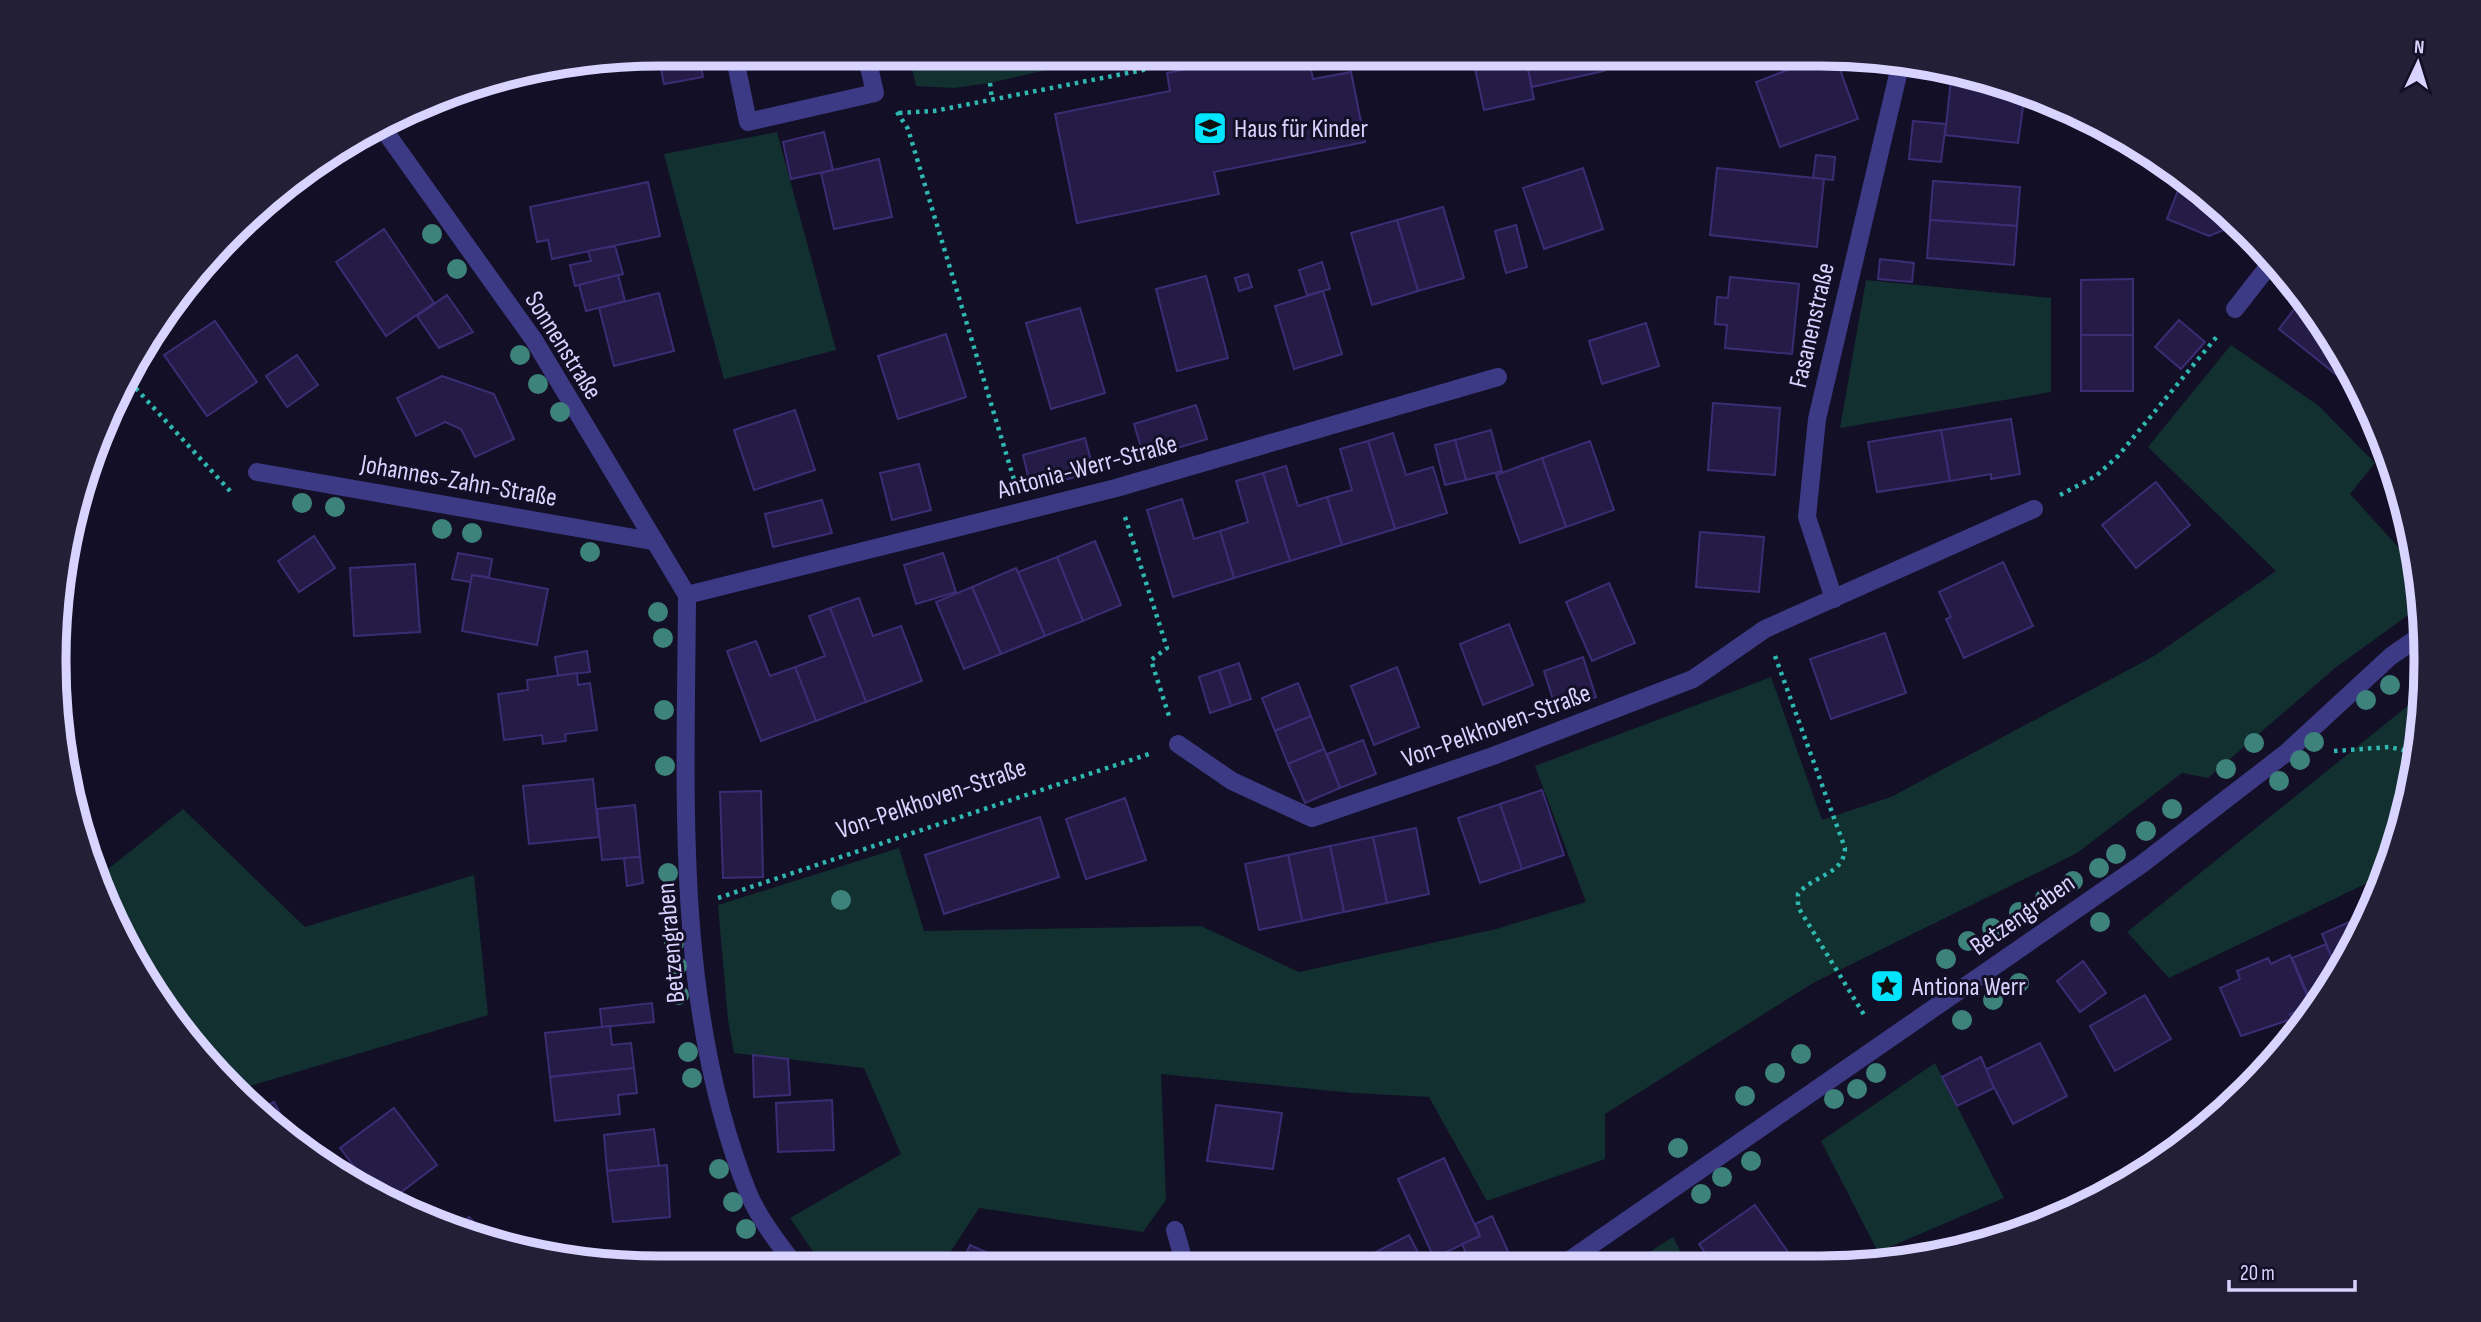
<svg xmlns="http://www.w3.org/2000/svg" width="2481" height="1322" font-family="'Sofia Sans Condensed',sans-serif">
<style>
.green{fill:#12302f}
.building{fill:#241b47;stroke:#3b2d73;stroke-width:2}
.lines{fill:none;stroke-linecap:round;stroke-linejoin:round}
.path{stroke:#2fb8b0;stroke-width:4.5;stroke-dasharray:3.5 5;stroke-linecap:butt}
.minor{stroke:#3d3a85;stroke-width:18}
.tree{fill:#3d827b}
.labels{text-anchor:middle;stroke-width:6;stroke-linejoin:round;paint-order:stroke}
.poi-label{font-size:26px;fill:#d9d4ff;stroke:#130f26;text-anchor:start}
.street-label{font-size:26px;fill:#d9d4ff;stroke:#130f26}
.rim{fill:none;stroke:#d9d4ff;stroke-width:9}
</style>
<rect width="100%" height="100%" fill="#130f26"/>
<g class="green">
<path d="M 909,55 L 1110,55 L 990,83 L 954,88 L 916,86 Z"/>
<path d="M 777,132 L 836,350 L 724,379 L 664,154 Z"/>
<path d="M 1866,280 L 2051,298 L 2051,392 L 1840,428 Z"/>
<path d="M 2231,345 L 2319,406 L 2375,463 L 2350,494 L 2419,570 L 2422,605 L 2335,668 L 2208,778 L 2182,773 L 2077,853 L 1813,983 L 1605,1114 L 1605,1159 L 1487,1201 L 1429,1097 L 1353,1093 L 1161,1074 L 1166,1200 L 1143,1232 L 979,1208 L 942,1265 L 823,1266 L 790,1218 L 901,1154 L 864,1068 L 734,1053 L 728,1020 L 718,905 L 899,848 L 924,931 L 1201,926 L 1299,972 L 1496,929 L 1586,902 L 1535,766 L 1771,677 L 1822,820 L 1891,797 L 2154,656 L 2276,571 L 2148,447 Z"/>
<path d="M 2425,692 L 2406,818 L 2384,875 L 2169,978 L 2127,932 Z"/>
<path d="M 183,809 L 305,927 L 474,875 L 488,1015 L 236,1090 L 205,1061 L 101,894 L 97,878 Z"/>
<path d="M 1935,1063 L 2004,1198 L 1878,1252 L 1821,1141 Z"/>
<path d="M 1673,1237 L 1686,1263 L 1632,1263 Z"/>
</g>
<g class="building">
<path d="M 693,54 L 694,58 L 660,64 L 658,55 Z"/>
<path d="M 1255,55 L 1308,55 L 1313,79 L 1351,72 L 1365,142 L 1214,172 L 1219,194 L 1077,223 L 1055,114 L 1170,91 L 1167,73 Z"/>
<path d="M 1472,55 L 1525,55 L 1534,99 L 1484,110 Z"/>
<path d="M 1525,55 L 1601,55 L 1604,71 L 1532,87 Z"/>
<path d="M 1827,55 L 1835,56 L 1858,119 L 1780,147 L 1756,82 Z"/>
<path d="M 699,57 L 703,77 L 664,84 L 660,64 Z"/>
<path d="M 1952,71 L 1977,75 L 2025,93 L 2018,143 L 1945,135 Z"/>
<path d="M 1913,121 L 1946,124 L 1941,162 L 1909,159 Z"/>
<path d="M 824,132 L 833,170 L 791,179 L 783,142 Z"/>
<path d="M 1816,155 L 1835,157 L 1833,180 L 1813,178 Z"/>
<path d="M 879,159 L 892,217 L 834,229 L 821,173 Z"/>
<path d="M 1583,168 L 1603,229 L 1544,249 L 1523,188 Z"/>
<path d="M 1717,168 L 1824,179 L 1817,247 L 1710,235 Z"/>
<path d="M 2182,180 L 2195,184 L 2230,218 L 2226,229 L 2209,236 L 2167,219 Z"/>
<path d="M 1933,181 L 2020,187 L 2017,226 L 1930,220 Z"/>
<path d="M 648,182 L 660,236 L 552,259 L 548,240 L 537,242 L 530,207 Z"/>
<path d="M 1443,207 L 1464,278 L 1418,291 L 1397,220 Z"/>
<path d="M 1397,220 L 1418,291 L 1372,305 L 1351,233 Z"/>
<path d="M 1930,220 L 2017,226 L 2014,265 L 1927,258 Z"/>
<path d="M 1516,225 L 1527,267 L 1506,273 L 1495,231 Z"/>
<path d="M 384,229 L 434,303 L 386,336 L 336,262 Z"/>
<path d="M 615,246 L 623,274 L 575,286 L 570,265 L 591,261 L 588,251 Z"/>
<path d="M 1880,259 L 1914,263 L 1912,282 L 1878,279 Z"/>
<path d="M 1322,262 L 1330,289 L 1307,295 L 1299,270 Z"/>
<path d="M 1248,274 L 1252,287 L 1239,291 L 1235,278 Z"/>
<path d="M 618,275 L 625,301 L 586,311 L 579,285 Z"/>
<path d="M 1206,276 L 1228,358 L 1177,371 L 1156,289 Z"/>
<path d="M 1730,277 L 1799,284 L 1792,354 L 1725,348 L 1727,325 L 1715,324 L 1717,297 L 1728,298 Z"/>
<path d="M 2133,279 L 2133,335 L 2081,335 L 2081,280 Z"/>
<path d="M 1323,291 L 1342,354 L 1294,369 L 1275,306 Z"/>
<path d="M 659,293 L 674,351 L 614,366 L 599,308 Z"/>
<path d="M 447,295 L 473,332 L 439,348 L 417,316 Z"/>
<path d="M 2303,298 L 2346,358 L 2354,377 L 2348,384 L 2279,329 Z"/>
<path d="M 1080,308 L 1105,393 L 1051,409 L 1026,323 Z"/>
<path d="M 2179,320 L 2205,342 L 2181,369 L 2155,347 Z"/>
<path d="M 215,321 L 257,382 L 207,416 L 164,355 Z"/>
<path d="M 1646,323 L 1659,366 L 1602,384 L 1589,341 Z"/>
<path d="M 946,334 L 966,397 L 898,419 L 878,356 Z"/>
<rect x="2081" y="335" width="52" height="56"/>
<path d="M 297,355 L 318,385 L 287,407 L 266,376 Z"/>
<path d="M 442,376 L 494,394 L 514,439 L 475,457 L 461,429 L 445,422 L 416,436 L 397,398 Z"/>
<path d="M 1713,403 L 1780,408 L 1775,475 L 1708,470 Z"/>
<path d="M 1196,405 L 1207,439 L 1144,458 L 1134,424 Z"/>
<path d="M 795,410 L 815,470 L 754,490 L 734,430 Z"/>
<path d="M 2011,419 L 2020,474 L 1991,479 L 1991,474 L 1950,481 L 1941,430 Z"/>
<path d="M 1491,430 L 1502,471 L 1466,480 L 1455,440 Z"/>
<path d="M 1941,430 L 1950,481 L 1877,492 L 1868,442 Z"/>
<path d="M 1393,433 L 1406,475 L 1433,467 L 1447,513 L 1395,529 L 1368,441 Z"/>
<path d="M 1085,438 L 1094,472 L 1031,489 L 1023,455 Z"/>
<path d="M 1455,440 L 1466,480 L 1445,485 L 1435,445 Z"/>
<path d="M 1368,441 L 1395,529 L 1342,545 L 1327,497 L 1352,490 L 1340,449 Z"/>
<path d="M 1590,441 L 1614,510 L 1566,527 L 1542,458 Z"/>
<path d="M 1542,458 L 1566,527 L 1520,543 L 1496,475 Z"/>
<path d="M 919,464 L 931,510 L 892,520 L 880,473 Z"/>
<path d="M 1286,466 L 1298,506 L 1327,497 L 1342,545 L 1290,561 L 1263,473 Z"/>
<path d="M 1263,473 L 1290,561 L 1234,578 L 1220,531 L 1248,522 L 1236,481 Z"/>
<path d="M 2156,482 L 2190,525 L 2136,568 L 2102,525 Z"/>
<path d="M 1182,499 L 1194,539 L 1220,531 L 1234,578 L 1173,597 L 1147,510 Z"/>
<path d="M 822,500 L 832,533 L 773,547 L 765,514 Z"/>
<path d="M 1700,532 L 1764,537 L 1759,592 L 1696,587 Z"/>
<path d="M 314,536 L 335,568 L 299,592 L 278,561 Z"/>
<path d="M 1095,541 L 1121,605 L 1083,621 L 1057,557 Z"/>
<path d="M 458,553 L 492,559 L 489,577 L 472,575 L 471,582 L 452,579 Z"/>
<path d="M 943,553 L 956,592 L 916,604 L 904,565 Z"/>
<path d="M 1057,557 L 1083,621 L 1045,636 L 1018,572 Z"/>
<path d="M 2003,562 L 2033,626 L 1964,658 L 1946,619 L 1951,617 L 1939,592 Z"/>
<path d="M 415,564 L 420,632 L 354,636 L 350,568 Z"/>
<path d="M 1016,568 L 1045,636 L 1001,654 L 972,587 Z"/>
<path d="M 472,575 L 548,589 L 537,645 L 462,631 Z"/>
<path d="M 1609,583 L 1635,643 L 1592,661 L 1566,602 Z"/>
<path d="M 972,587 L 1001,654 L 964,669 L 936,602 Z"/>
<path d="M 859,598 L 873,636 L 901,626 L 922,681 L 866,702 L 830,608 Z"/>
<path d="M 830,608 L 866,702 L 816,721 L 795,667 L 825,656 L 809,616 Z"/>
<path d="M 1509,624 L 1533,685 L 1483,705 L 1460,644 Z"/>
<path d="M 1885,633 L 1906,693 L 1831,719 L 1810,659 Z"/>
<path d="M 756,641 L 770,676 L 795,667 L 816,721 L 761,741 L 727,651 Z"/>
<path d="M 587,651 L 590,672 L 558,676 L 555,657 Z"/>
<path d="M 1583,657 L 1596,697 L 1556,709 L 1544,671 Z"/>
<path d="M 1239,663 L 1251,699 L 1231,706 L 1219,670 Z"/>
<path d="M 1397,667 L 1419,727 L 1374,745 L 1351,686 Z"/>
<path d="M 1219,670 L 1231,706 L 1210,713 L 1199,677 Z"/>
<path d="M 577,673 L 578,685 L 590,683 L 597,730 L 565,734 L 566,741 L 543,744 L 542,735 L 504,740 L 498,694 L 528,690 L 527,680 Z"/>
<path d="M 1298,683 L 1311,716 L 1275,731 L 1262,698 Z"/>
<path d="M 1311,716 L 1324,749 L 1288,764 L 1275,731 Z"/>
<path d="M 1363,740 L 1376,774 L 1340,788 L 1327,754 Z"/>
<path d="M 1324,749 L 1340,788 L 1305,803 L 1288,764 Z"/>
<path d="M 593,779 L 599,837 L 529,844 L 523,786 Z"/>
<path d="M 1542,790 L 1564,855 L 1522,869 L 1500,804 Z"/>
<path d="M 761,791 L 763,877 L 723,878 L 720,792 Z"/>
<path d="M 1125,798 L 1146,860 L 1086,879 L 1066,819 Z"/>
<path d="M 1500,804 L 1522,869 L 1480,883 L 1458,818 Z"/>
<path d="M 635,805 L 640,857 L 602,860 L 597,809 Z"/>
<path d="M 1040,817 L 1059,877 L 944,914 L 925,855 Z"/>
<path d="M 1416,828 L 1429,894 L 1387,903 L 1373,837 Z"/>
<path d="M 1373,837 L 1387,903 L 1344,912 L 1330,846 Z"/>
<path d="M 1330,846 L 1344,912 L 1302,921 L 1288,855 Z"/>
<path d="M 1288,855 L 1302,921 L 1259,930 L 1245,864 Z"/>
<path d="M 640,857 L 643,883 L 627,886 L 624,858 Z"/>
<path d="M 2349,922 L 2354,932 L 2365,928 L 2337,970 L 2322,934 Z"/>
<path d="M 2326,944 L 2337,970 L 2326,987 L 2308,995 L 2292,958 Z"/>
<path d="M 2290,955 L 2311,1005 L 2290,1014 L 2292,1019 L 2241,1036 L 2220,988 L 2240,979 L 2237,971 L 2268,958 L 2271,964 Z"/>
<path d="M 2083,961 L 2106,993 L 2080,1012 L 2057,981 Z"/>
<path d="M 2145,995 L 2171,1039 L 2115,1071 L 2090,1026 Z"/>
<path d="M 652,1003 L 654,1022 L 602,1027 L 600,1009 Z"/>
<path d="M 610,1026 L 612,1045 L 631,1043 L 634,1068 L 550,1077 L 545,1033 Z"/>
<path d="M 2040,1043 L 2067,1096 L 2013,1124 L 1985,1070 Z"/>
<path d="M 753,1055 L 788,1059 L 790,1095 L 754,1097 Z"/>
<path d="M 1981,1057 L 1994,1088 L 1957,1106 L 1942,1077 Z"/>
<path d="M 634,1068 L 637,1093 L 618,1095 L 620,1114 L 555,1121 L 550,1077 Z"/>
<path d="M 832,1100 L 834,1150 L 778,1152 L 776,1103 Z"/>
<path d="M 274,1102 L 297,1145 L 257,1110 Z"/>
<path d="M 1216,1105 L 1282,1113 L 1273,1169 L 1207,1161 Z"/>
<path d="M 394,1108 L 437,1165 L 388,1202 L 376,1195 L 340,1148 Z"/>
<path d="M 654,1129 L 659,1166 L 607,1171 L 604,1135 Z"/>
<path d="M 1444,1158 L 1480,1236 L 1434,1258 L 1398,1179 Z"/>
<path d="M 667,1165 L 670,1217 L 613,1222 L 607,1171 Z"/>
<path d="M 2098,1186 L 2102,1193 L 2058,1218 L 2053,1208 Z"/>
<path d="M 1755,1205 L 1788,1252 L 1772,1263 L 1712,1263 L 1699,1244 Z"/>
<path d="M 1492,1216 L 1512,1260 L 1504,1264 L 1471,1264 L 1462,1244 L 1480,1236 L 1475,1224 Z"/>
<path d="M 469,1217 L 495,1244 L 456,1229 Z"/>
<path d="M 1409,1235 L 1424,1264 L 1372,1264 L 1368,1256 Z"/>
<path d="M 970,1245 L 1015,1265 L 961,1265 Z"/>
<path d="M 1294,1257 L 1296,1264 L 1264,1264 Z"/>
</g>
<g class="lines">
<g class="path">
<path d="M 990,83 L 992,100"/>
<path d="M 897,112 L 908,129 L 1015,483"/>
<path d="M 899,113 L 934,111 L 1143,70 L 1167,55"/>
<path d="M 130,382 L 231,492"/>
<path d="M 2060,495 L 2096,476 L 2118,456 L 2219,334"/>
<path d="M 1125,517 L 1167,648 L 1151,660 L 1169,716"/>
<path d="M 1775,656 L 1845,848 C 1844,875 1813,875 1798,894 L 1798,907 L 1866,1018"/>
<path d="M 2334,751 L 2389,747 L 2417,753"/>
<path d="M 718,898 L 1152,753"/>
</g>
<g class="minor">
<path d="M 734,54 L 748,122 L 875,93 L 866,54"/>
<path d="M 384,130 L 534,340 L 687,595"/>
<path d="M 2235,309 L 2274,259"/>
<path d="M 257,472 L 652,541"/>
<path d="M 687,595 L 1116,488 L 1498,377"/>
<path d="M 687,595 C 686,794 673,1007 749,1195 C 759,1218 780,1246 796,1266"/>
<path d="M 1834,599 L 1807,517 L 1817,419 L 1901,62"/>
<path d="M 1178,744 L 1232,781 L 1312,818 L 1493,756 L 1693,679 L 1765,629 L 2034,509"/>
<path d="M 1175,1230 L 1185,1265"/>
<path d="M 1564,1264 L 2142,864 L 2286,753 L 2391,656 L 2423,634"/>
</g>
</g>
<g class="tree">
<circle cx="432" cy="234" r="10"/>
<circle cx="457" cy="269" r="10"/>
<circle cx="520" cy="355" r="10"/>
<circle cx="538" cy="384" r="10"/>
<circle cx="560" cy="412" r="10"/>
<circle cx="302" cy="503" r="10"/>
<circle cx="335" cy="507" r="10"/>
<circle cx="442" cy="529" r="10"/>
<circle cx="472" cy="533" r="10"/>
<circle cx="590" cy="552" r="10"/>
<circle cx="658" cy="612" r="10"/>
<circle cx="663" cy="638" r="10"/>
<circle cx="2390" cy="685" r="10"/>
<circle cx="2366" cy="700" r="10"/>
<circle cx="664" cy="710" r="10"/>
<circle cx="2314" cy="742" r="10"/>
<circle cx="2254" cy="743" r="10"/>
<circle cx="2300" cy="760" r="10"/>
<circle cx="665" cy="766" r="10"/>
<circle cx="2226" cy="769" r="10"/>
<circle cx="2279" cy="781" r="10"/>
<circle cx="2172" cy="809" r="10"/>
<circle cx="2146" cy="831" r="10"/>
<circle cx="2116" cy="854" r="10"/>
<circle cx="2099" cy="868" r="10"/>
<circle cx="668" cy="873" r="10"/>
<circle cx="2073" cy="881" r="10"/>
<circle cx="2045" cy="898" r="10"/>
<circle cx="841" cy="900" r="10"/>
<circle cx="2019" cy="912" r="10"/>
<circle cx="2100" cy="922" r="10"/>
<circle cx="1992" cy="928" r="10"/>
<circle cx="1968" cy="941" r="10"/>
<circle cx="674" cy="943" r="10"/>
<circle cx="1946" cy="959" r="10"/>
<circle cx="677" cy="966" r="10"/>
<circle cx="2019" cy="983" r="10"/>
<circle cx="679" cy="995" r="10"/>
<circle cx="1993" cy="1000" r="10"/>
<circle cx="1962" cy="1020" r="10"/>
<circle cx="688" cy="1052" r="10"/>
<circle cx="1801" cy="1054" r="10"/>
<circle cx="1775" cy="1073" r="10"/>
<circle cx="1876" cy="1073" r="10"/>
<circle cx="692" cy="1078" r="10"/>
<circle cx="1857" cy="1089" r="10"/>
<circle cx="1745" cy="1096" r="10"/>
<circle cx="1834" cy="1099" r="10"/>
<circle cx="1678" cy="1148" r="10"/>
<circle cx="1751" cy="1161" r="10"/>
<circle cx="719" cy="1169" r="10"/>
<circle cx="1722" cy="1177" r="10"/>
<circle cx="1701" cy="1194" r="10"/>
<circle cx="733" cy="1202" r="10"/>
<circle cx="746" cy="1229" r="10"/>
</g>
<defs>
<g id="school-square" transform="scale(1.75)"><rect x="-9" y="-9" width="18" height="18" rx="4" fill="#00e5ff" stroke="#130f26"/><path d="M0-5L7-2L0 1L-7-2ZM-4 1L0 2.5L4 1V4Q0 6-4 4Z" fill="#111"/></g>
<g id="sight-square" transform="scale(1.75)"><rect x="-9" y="-9" width="18" height="18" rx="4" fill="#00e5ff" stroke="#130f26"/><path d="M0-6L1.8-2.2L6-1.7L2.9 1.2L3.7 5.4L0 3.3L-3.7 5.4L-2.9 1.2L-6-1.7L-1.8-2.2Z" fill="#111"/></g>
</defs>
<g fill-rule="evenodd">
<use href="#school-square" x="1210" y="128"/>
<use href="#sight-square" x="1887" y="986"/>
</g>
<g class="labels">
<g class="poi-label">
<text x="1234" y="137">Haus für Kinder</text>
<text x="1912" y="995">Antiona Werr</text>
</g>
<g class="street-label">
<text transform="translate(1811 325) rotate(-77)" y="9">Fasanenstraße</text>
<text transform="translate(564 345) rotate(58)" y="9">Sonnenstraße</text>
<text transform="translate(1087 466) rotate(-15)" y="9">Antonia-Werr-Straße</text>
<text transform="translate(459 480) rotate(10)" y="9">Johannes-Zahn-Straße</text>
<text transform="translate(1496 725) rotate(-20)" y="9">Von-Pelkhoven-Straße</text>
<text transform="translate(931 798) rotate(-19)" y="9">Von-Pelkhoven-Straße</text>
<text transform="translate(2022 914) rotate(-35)" y="9">Betzengraben</text>
<text transform="translate(670 943) rotate(-95)" y="9">Betzengraben</text>
</g>
</g>
<path d="M0 0H2481V1322H0ZM660 66H1820A594 594 0 0 1 2414 660V662A594 594 0 0 1 1820 1256H660A594 594 0 0 1 66 662V660A594 594 0 0 1 660 66Z" fill="#231f37" fill-rule="evenodd"/>
<path class="rim" d="M660 66H1820A594 594 0 0 1 2414 660V662A594 594 0 0 1 1820 1256H660A594 594 0 0 1 66 662V660A594 594 0 0 1 660 66Z"/>
<g transform="translate(2418 63) rotate(4)" stroke="#130f26" stroke-width="5" paint-order="stroke">
<path d="M0-5L12 26L0 18L-12 26Z" fill="#d9d4ff"/>
<text y="-10" font-size="19" font-weight="bold" text-anchor="middle" fill="#d9d4ff">N</text>
</g>
<path d="M2229 1280v10h126v-10" fill="none" stroke="#d9d4ff" stroke-width="3.5"/>
<text x="2240" y="1280" font-size="21" fill="#d9d4ff" stroke="#130f26" stroke-width="5" paint-order="stroke">20 m</text>
</svg>
